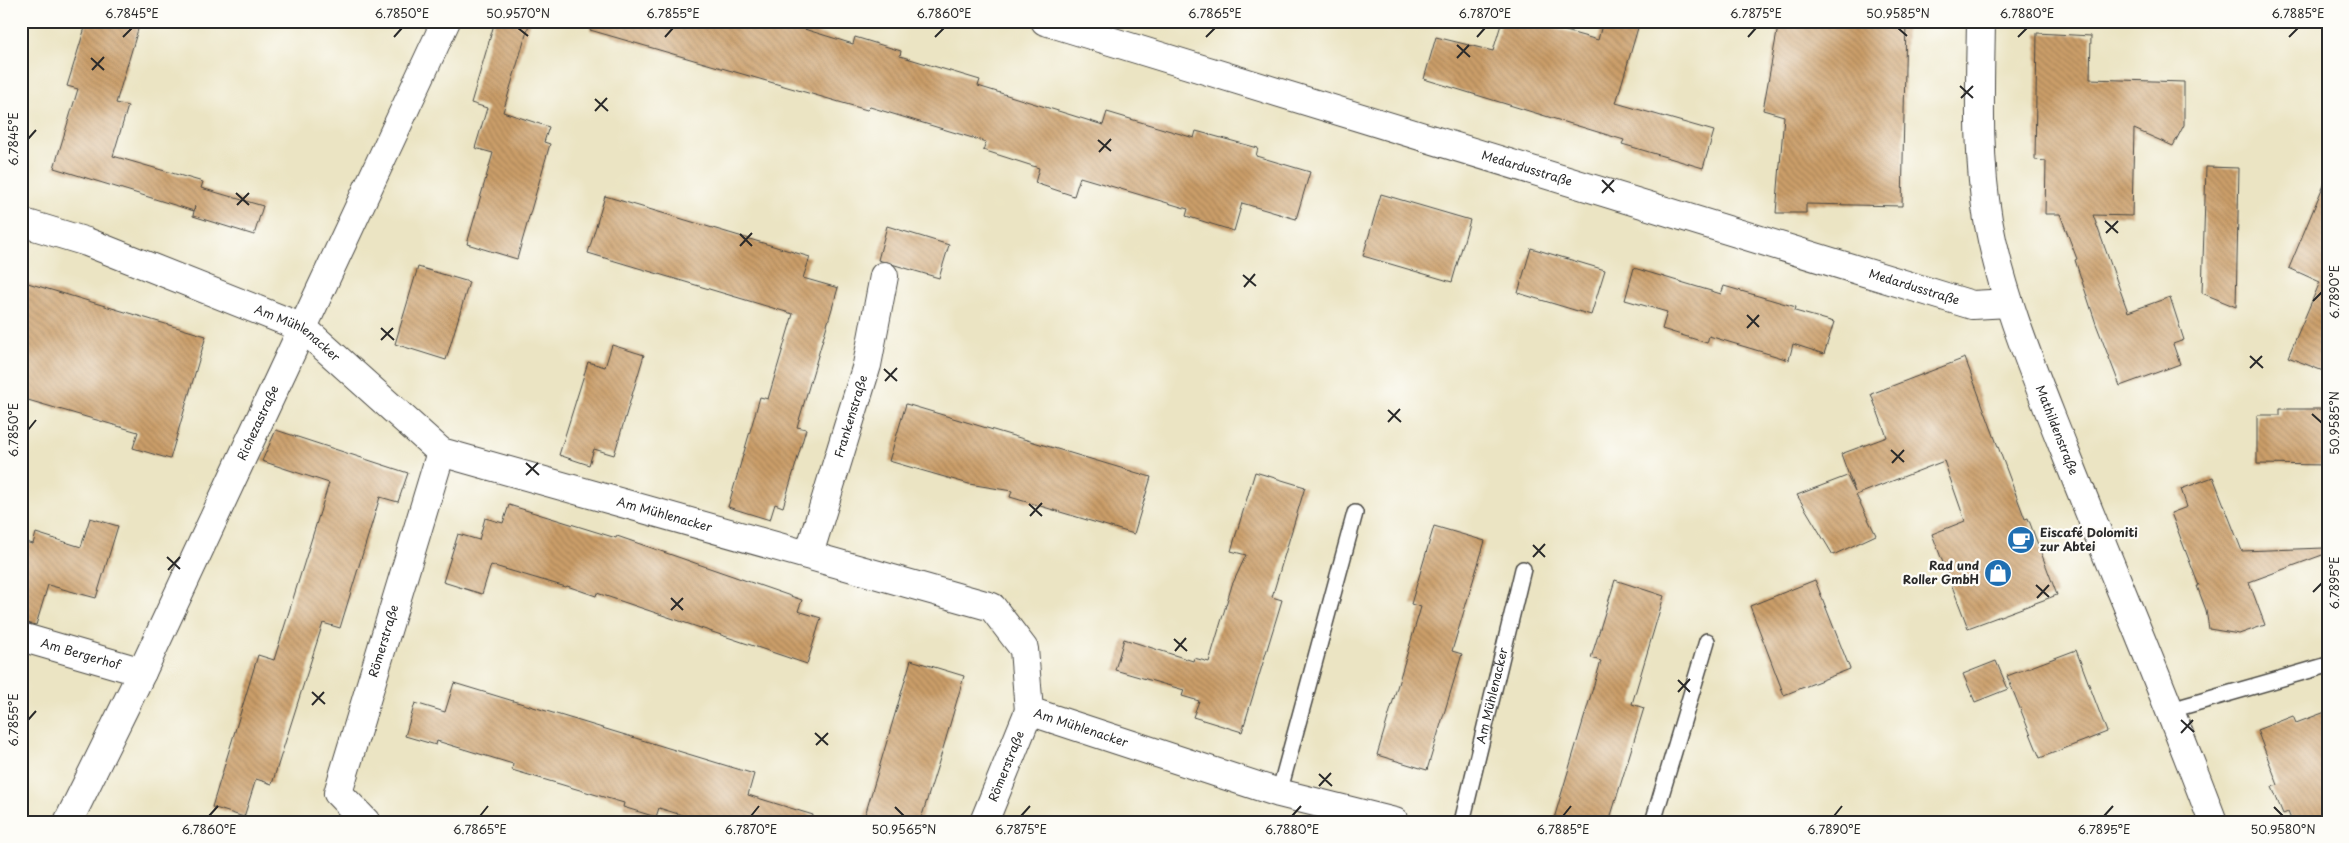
<svg xmlns="http://www.w3.org/2000/svg" width="2349" height="843" font-family="'Playpen Sans',sans-serif">
<style>
.building{fill:url(#building-back-hatch)}
.lines{fill:none;stroke-linecap:round;stroke-linejoin:round}
.service-casing{stroke:#484742;stroke-width:18}
.minor-casing{stroke:#484742;stroke-width:30}
.tertiary-casing{stroke:#484742;stroke-width:30}
.service{stroke:#fff;stroke-width:15}
.minor{stroke:#fff;stroke-width:28}
.tertiary{stroke:#fff;stroke-width:28}
.ticks{fill:none;stroke:#2b2b2b;stroke-width:2}
.labels{text-anchor:middle;stroke-width:4.5;stroke-linejoin:round;paint-order:stroke}
.street-label{font-size:12px;fill:#2b2b2b;stroke:#fdfcf7}
.poi-label{font-size:12px;font-weight:bold;fill:#2b2b2b;stroke:#fdfcf7;text-anchor:start}
.neatline{fill:none;stroke:#2b2b2b;stroke-width:2}
.ticks-label{font-size:12px;text-anchor:middle;fill:#2b2b2b}
</style>
<defs>
<pattern id="building-back-hatch" width="6" height="6" patternUnits="userSpaceOnUse" patternTransform="scale(1.25)"><rect width="6" height="6" fill="#cb9e69"/><path d="M-1 5l2 2M0 0l6 6M5-1l2 2" fill="none" stroke="#a58157"/></pattern>
</defs>
<rect width="100%" height="100%" fill="#fdfcf7"/>
<filter id="ink" filterUnits="userSpaceOnUse"><feTurbulence type="fractalNoise" baseFrequency=".02" numOctaves="2"/><feDisplacementMap in="SourceGraphic" scale="10" xChannelSelector="R" yChannelSelector="G"/><feConvolveMatrix kernelMatrix="1 2 1 2 8 2 1 2 1" color-interpolation-filters="sRGB"/></filter>
<filter id="wash" filterUnits="userSpaceOnUse"><feTurbulence type="fractalNoise" baseFrequency=".0096" numOctaves="4" result="noise"/><feDisplacementMap in="SourceGraphic" scale="20" xChannelSelector="R" yChannelSelector="G"/><feGaussianBlur stdDeviation="1.12" result="paint"/><feColorMatrix in="noise" values="0 0 0 0 0 0 0 0 0 0 0 0 0 0 0 0 0 1.4 0 .05"/><feComposite in="paint" operator="in"/></filter>
<g filter="url(#wash)">
<rect width="100%" height="100%" fill="#ebe4c3"/>
<g id="blocks">
<g class="building">
<path d="M 87,21 L 123,21 L 139,26 L 116,103 L 128,106 L 113,156 L 203,182 L 201,188 L 263,206 L 254,235 L 193,216 L 195,206 L 194,211 L 54,168 L 78,89 L 67,86 Z"/>
<path d="M 495,21 L 530,21 L 503,112 L 549,127 L 544,142 L 550,144 L 517,259 L 467,244 L 493,153 L 475,148 L 487,108 L 471,103 Z"/>
<path d="M 591,21 L 778,21 L 853,44 L 855,37 L 901,51 L 900,56 L 980,80 L 978,86 L 1103,125 L 1107,112 L 1194,138 L 1196,131 L 1258,148 L 1256,156 L 1310,172 L 1296,219 L 1242,203 L 1234,231 L 1186,216 L 1188,209 L 1080,177 L 1074,196 L 1035,183 L 1039,168 L 983,150 L 986,142 L 870,107 L 867,110 L 590,30 Z"/>
<path d="M 1502,21 L 1530,21 L 1598,40 L 1603,21 L 1640,21 L 1616,103 L 1714,131 L 1703,168 L 1622,144 L 1624,140 L 1424,79 L 1436,37 L 1493,51 Z"/>
<path d="M 1779,21 L 1906,21 L 1902,206 L 1806,204 L 1806,213 L 1776,213 L 1784,116 L 1763,110 Z"/>
<path d="M 2037,33 L 2091,36 L 2090,79 L 2184,82 L 2184,125 L 2173,146 L 2134,129 L 2132,216 L 2093,215 L 2128,312 L 2170,297 L 2184,340 L 2173,344 L 2180,364 L 2120,386 L 2096,324 L 2075,260 L 2077,259 L 2060,214 L 2045,214 L 2046,161 L 2035,160 Z"/>
<path d="M 2206,167 L 2239,168 L 2236,307 L 2202,293 Z"/>
<path d="M 2327,177 L 2328,177 L 2328,373 L 2288,357 L 2320,282 L 2289,268 Z"/>
<path d="M 1381,194 L 1470,220 L 1452,282 L 1363,256 Z"/>
<path d="M 605,196 L 810,257 L 803,278 L 838,288 L 797,427 L 806,429 L 795,467 L 783,507 L 775,504 L 770,520 L 728,507 L 760,397 L 768,399 L 793,314 L 588,253 Z"/>
<path d="M 887,226 L 949,245 L 939,278 L 878,260 Z"/>
<path d="M 1531,248 L 1605,270 L 1591,315 L 1518,293 Z"/>
<path d="M 418,267 L 469,282 L 446,360 L 395,344 Z"/>
<path d="M 1634,268 L 1721,294 L 1724,286 L 1796,307 L 1795,311 L 1834,322 L 1824,354 L 1793,344 L 1789,360 L 1709,336 L 1707,343 L 1662,329 L 1667,312 L 1625,300 Z"/>
<path d="M 21,281 L 206,336 L 170,459 L 133,448 L 138,432 L 21,398 Z"/>
<path d="M 612,345 L 644,355 L 614,455 L 594,449 L 589,465 L 559,455 L 588,362 L 605,367 Z"/>
<path d="M 1965,358 L 2025,519 L 2028,518 L 2057,595 L 1968,628 L 1932,534 L 1965,521 L 1944,461 L 1856,495 L 1876,535 L 1833,555 L 1797,495 L 1847,476 L 1855,492 L 1841,454 L 1887,437 L 1871,394 Z"/>
<path d="M 906,404 L 1151,477 L 1134,534 L 1010,497 L 1012,491 L 969,484 L 889,461 Z"/>
<path d="M 2280,409 L 2328,409 L 2328,465 L 2257,464 L 2257,415 L 2280,415 Z"/>
<path d="M 276,430 L 408,473 L 398,502 L 380,497 L 340,628 L 323,623 L 272,784 L 256,779 L 244,817 L 212,807 L 258,655 L 274,660 L 329,483 L 262,461 Z"/>
<path d="M 1255,472 L 1305,487 L 1272,597 L 1282,600 L 1242,732 L 1193,717 L 1199,701 L 1182,696 L 1184,690 L 1115,670 L 1124,639 L 1193,661 L 1194,658 L 1209,662 L 1232,585 L 1246,555 L 1231,551 Z"/>
<path d="M 2213,477 L 2242,551 L 2324,548 L 2325,554 L 2249,582 L 2265,625 L 2239,634 L 2209,629 L 2206,610 L 2197,586 L 2199,586 L 2171,513 L 2187,507 L 2181,489 Z"/>
<path d="M 509,505 L 616,538 L 617,536 L 802,600 L 798,611 L 821,618 L 807,664 L 597,593 L 596,596 L 567,586 L 566,587 L 491,565 L 482,594 L 443,582 L 458,534 L 479,540 L 485,518 L 503,523 Z"/>
<path d="M 90,518 L 118,526 L 96,598 L 48,585 L 36,625 L 21,622 L 21,541 L 33,544 L 36,533 L 81,547 Z"/>
<path d="M 1434,526 L 1485,541 L 1452,651 L 1462,654 L 1427,770 L 1377,755 L 1421,607 L 1411,604 Z"/>
<path d="M 1615,580 L 1664,596 L 1632,704 L 1644,708 L 1609,822 L 1553,822 L 1601,661 L 1591,658 Z"/>
<path d="M 1815,580 L 1850,669 L 1784,695 L 1750,606 Z"/>
<path d="M 2076,650 L 2107,732 L 2040,758 L 2007,676 Z"/>
<path d="M 911,660 L 964,676 L 942,752 L 920,822 L 863,822 Z"/>
<path d="M 1996,661 L 2008,689 L 1975,702 L 1963,674 Z"/>
<path d="M 454,683 L 754,774 L 748,795 L 813,815 L 812,822 L 704,822 L 659,808 L 656,817 L 623,807 L 624,803 L 512,770 L 513,764 L 437,741 L 436,745 L 405,736 L 415,703 L 445,712 Z"/>
<path d="M 2328,711 L 2328,822 L 2292,822 L 2288,812 L 2283,814 L 2272,787 L 2278,785 L 2257,730 L 2293,716 L 2296,723 Z"/>
</g>
</g>
</g>
<g filter="url(#ink)">
<use href="#blocks" fill-opacity="0" stroke="#484742" stroke-width="1"/>
<g class="lines">
<g class="service-casing">
<g id="service">
<path d="M 2171,710 L 2328,665"/>
<path d="M 1279,793 L 1355,513"/>
<path id="s1" d="M 1462,822 L 1523,569"/>
<path d="M 1653,822 L 1707,641"/>
</g>
</g>
<g class="minor-casing">
<g id="minor">
<path id="s2" d="M 1045,21 L 1972,305 L 2009,303"/>
<path id="s3" d="M 21,222 L 87,242 L 303,328 L 441,452 L 992,607 L 1024,649 L 1029,711 L 1279,793 L 1395,822"/>
<path id="s4" d="M 809,554 L 867,365 L 884,276"/>
<path id="s5" d="M 21,637 L 142,672"/>
<path id="s6" d="M 68,822 L 142,672 L 446,21"/>
<path id="s7" d="M 366,822 L 338,793 L 441,452"/>
<path id="s8" d="M 984,822 L 1029,711"/>
</g>
</g>
<g class="tertiary-casing">
<g id="tertiary">
<path id="s9" d="M 1981,21 C 1980,87 1977,155 1988,220 C 2002,298 2035,375 2064,449 C 2113,573 2166,696 2213,822"/>
</g>
</g>
<use href="#service" class="service"/>
<use href="#minor" class="minor"/>
<use href="#tertiary" class="tertiary"/>
</g>
</g>
<path class="ticks" d="M 518,28 L 528,36M 1898,28 L 1907,36M 123,37 L 132,28M 394,37 L 402,28M 665,37 L 673,28M 935,37 L 944,28M 1206,37 L 1215,28M 1477,37 L 1485,28M 1748,37 L 1756,28M 2018,37 L 2027,28M 2289,37 L 2298,28M 1457,45 L 1470,57M 91,58 L 104,70M 1457,58 L 1469,45M 92,70 L 104,57M 1960,86 L 1973,98M 1961,98 L 1973,86M 595,99 L 608,111M 595,111 L 607,98M 28,139 L 36,130M 1098,140 L 1111,151M 1099,152 L 1111,139M 1602,180 L 1614,192M 236,193 L 249,205M 1602,193 L 1614,180M 237,205 L 249,193M 2105,221 L 2118,233M 2106,233 L 2118,221M 740,234 L 752,246M 740,246 L 752,233M 1243,275 L 1256,286M 1244,287 L 1255,274M 2313,301 L 2322,292M 1747,315 L 1759,327M 381,328 L 394,340M 1747,328 L 1759,315M 381,340 L 393,328M 2250,356 L 2263,368M 2250,368 L 2262,356M 884,369 L 897,381M 885,381 L 897,368M 1388,410 L 1401,422M 2312,414 L 2322,423M 1388,422 L 1400,409M 28,430 L 36,420M 1891,450 L 1904,462M 526,463 L 539,475M 1892,463 L 1904,450M 526,475 L 538,463M 1029,504 L 1042,516M 1030,516 L 1042,503M 1533,545 L 1545,557M 167,557 L 180,569M 1533,557 L 1545,544M 168,570 L 180,557M 2036,585 L 2049,597M 2313,592 L 2322,583M 671,598 L 683,610M 2037,598 L 2049,585M 671,610 L 683,598M 1174,639 L 1187,651M 1175,651 L 1186,638M 1678,680 L 1690,692M 312,692 L 325,704M 1678,692 L 1690,679M 312,705 L 324,692M 28,720 L 36,711M 2181,720 L 2194,732M 815,733 L 828,745M 2181,733 L 2193,720M 816,745 L 828,733M 1319,774 L 1332,786M 1319,786 L 1331,773M 895,807 L 904,816M 2274,807 L 2283,816M 209,816 L 218,806M 480,816 L 488,806M 751,816 L 759,806M 1021,816 L 1030,806M 1292,816 L 1301,806M 1563,816 L 1571,806M 1834,816 L 1842,806M 2104,816 L 2113,806"/>
<defs>
<g id="cafe-disc" transform="scale(1.4375)"><circle r="9.5" fill="#1f6fb2" stroke="#fdfcf7"/><path d="M-5.5-4.5H6V0H3Q3 3.5 0 3.5H-2.5Q-5.5 3.5-5.5 0ZM3-3.2v2h1.7v-2ZM-6 4.5H4V6H-6Z" fill="#fff"/></g>
<g id="shop-disc" transform="scale(1.4375)"><circle r="9.5" fill="#1f6fb2" stroke="#fdfcf7"/><path d="M-5-2.5h2.3a2.7 3.5 0 0 1 5.4 0H5L5.5 6h-11ZM-1.5-2.5h3a1.5 2.3 0 0 0-3 0Z" fill="#fff"/></g>
</defs>
<g fill-rule="evenodd">
<use href="#cafe-disc" x="2021" y="540"/>
<use href="#shop-disc" x="1998" y="573"/>
</g>
<g class="labels">
<g class="street-label">
<text dy="4" stroke="none"><textPath href="#s2" startOffset="504">Medardusstraße</textPath></text>
<text dy="4" stroke="none"><textPath href="#s2" startOffset="909">Medardusstraße</textPath></text>
<text dy="4" stroke="none"><textPath href="#s3" startOffset="299">Am Mühlenacker</textPath></text>
<text dy="4" stroke="none"><textPath href="#s4" startOffset="144">Frankenstraße</textPath></text>
<text dy="4" stroke="none"><textPath href="#s6" startOffset="442">Richezastraße</textPath></text>
<text dy="4" stroke="none"><textPath href="#s9" startOffset="421">Mathildenstraße</textPath></text>
<text dy="4" stroke="none"><textPath href="#s3" startOffset="719">Am Mühlenacker</textPath></text>
<text dy="4" stroke="none"><textPath href="#s7" startOffset="199">Römerstraße</textPath></text>
<text dy="4" stroke="none"><textPath href="#s5" startOffset="62">Am Bergerhof</textPath></text>
<text dy="4" stroke="none"><textPath href="#s1" startOffset="130">Am Mühlenacker</textPath></text>
<text dy="4" stroke="none"><textPath href="#s3" startOffset="1229">Am Mühlenacker</textPath></text>
<text dy="4" stroke="none"><textPath href="#s8" startOffset="60">Römerstraße</textPath></text>
</g>
<g class="poi-label">
<text x="2040" y="537">Eiscafé Dolomiti<tspan x="2040" dy="14">zur Abtei</tspan></text>
<text x="1979" y="570" text-anchor="end">Rad und<tspan x="1979" dy="14">Roller GmbH</tspan></text>
</g>
</g>
<rect width="2349" height="843" fill="none" stroke="#fdfcf7" stroke-width="55"/>
<rect x="28" y="28" width="2294" height="788" class="neatline"/>
<g class="ticks-label">
<text x="132" y="18">6.7845°E</text>
<text x="402" y="18">6.7850°E</text>
<text x="518" y="18">50.9570°N</text>
<text x="673" y="18">6.7855°E</text>
<text x="944" y="18">6.7860°E</text>
<text x="1215" y="18">6.7865°E</text>
<text x="1485" y="18">6.7870°E</text>
<text x="1756" y="18">6.7875°E</text>
<text x="1898" y="18">50.9585°N</text>
<text x="2027" y="18">6.7880°E</text>
<text x="2298" y="18">6.7885°E</text>
<text transform="translate(14 139) rotate(-90)" y="4">6.7845°E</text>
<text transform="translate(2335 292) rotate(-90)" y="4">6.7890°E</text>
<text transform="translate(2335 423) rotate(-90)" y="4">50.9585°N</text>
<text transform="translate(14 430) rotate(-90)" y="4">6.7850°E</text>
<text transform="translate(2335 583) rotate(-90)" y="4">6.7895°E</text>
<text transform="translate(14 720) rotate(-90)" y="4">6.7855°E</text>
<text x="209" y="834">6.7860°E</text>
<text x="480" y="834">6.7865°E</text>
<text x="751" y="834">6.7870°E</text>
<text x="904" y="834">50.9565°N</text>
<text x="1021" y="834">6.7875°E</text>
<text x="1292" y="834">6.7880°E</text>
<text x="1563" y="834">6.7885°E</text>
<text x="1834" y="834">6.7890°E</text>
<text x="2104" y="834">6.7895°E</text>
<text x="2283" y="834">50.9580°N</text>
</g>
</svg>
